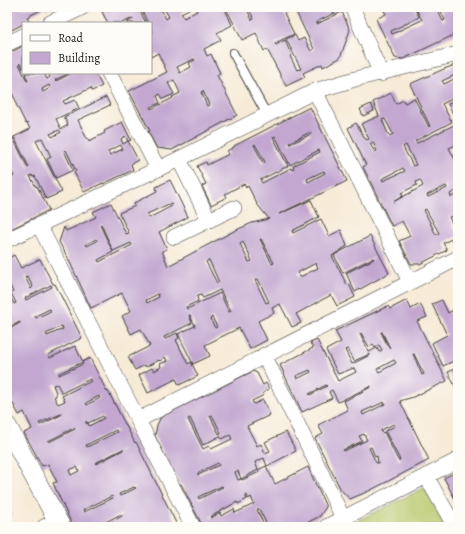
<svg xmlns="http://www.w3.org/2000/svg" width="465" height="534" font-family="Alegreya,serif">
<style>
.green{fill:#b7c86b;stroke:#6a7244}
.building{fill:#c3a7d0;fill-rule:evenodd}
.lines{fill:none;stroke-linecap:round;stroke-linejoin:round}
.service-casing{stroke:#3d3b38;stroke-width:10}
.minor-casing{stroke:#3d3b38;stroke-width:16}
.tertiary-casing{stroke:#3d3b38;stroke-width:20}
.service{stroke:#fff;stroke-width:8}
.minor{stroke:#fff;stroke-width:15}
.tertiary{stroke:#fff;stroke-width:19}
</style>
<rect width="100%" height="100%" fill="#fdfcf7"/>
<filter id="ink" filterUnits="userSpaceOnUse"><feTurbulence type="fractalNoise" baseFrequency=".025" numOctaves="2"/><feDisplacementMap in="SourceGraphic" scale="8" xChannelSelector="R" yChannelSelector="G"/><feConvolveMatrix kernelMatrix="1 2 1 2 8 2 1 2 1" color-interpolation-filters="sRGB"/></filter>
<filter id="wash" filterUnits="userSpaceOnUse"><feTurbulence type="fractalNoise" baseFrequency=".012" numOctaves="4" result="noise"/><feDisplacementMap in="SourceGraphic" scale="16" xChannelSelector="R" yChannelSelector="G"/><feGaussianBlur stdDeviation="0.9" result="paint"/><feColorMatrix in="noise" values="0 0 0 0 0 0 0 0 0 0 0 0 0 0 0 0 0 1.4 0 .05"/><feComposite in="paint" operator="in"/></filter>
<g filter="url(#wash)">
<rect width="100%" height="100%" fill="#f6ebd7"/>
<path class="green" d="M 424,488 L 446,527 L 346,527 L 355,522 Z"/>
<g id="blocks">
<g class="building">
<path d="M 7,7 L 19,8 L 52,7 L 46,10 L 45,8 L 27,17 L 29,22 L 23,23 L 23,24 L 10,31 L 7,25 Z"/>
<path d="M 112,7 L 138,7 L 146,23 L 126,23 L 133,19 L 133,18 L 122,23 L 108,23 L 102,12 Z"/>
<path d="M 140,7 L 160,7 L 166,19 L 169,17 L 163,7 L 193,7 L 181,13 L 184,18 L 197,11 L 195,7 L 246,7 L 252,20 L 254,19 L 248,7 L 253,7 L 254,9 L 258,7 L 285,7 L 287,12 L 284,13 L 294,34 L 275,43 L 276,45 L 285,40 L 291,55 L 290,56 L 297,70 L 301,69 L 286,39 L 295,35 L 298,41 L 304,38 L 311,51 L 314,49 L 294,8 L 297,7 L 332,7 L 335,13 L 316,22 L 317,24 L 342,12 L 350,30 L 340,58 L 323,67 L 322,64 L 303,73 L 305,77 L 286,86 L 267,49 L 264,51 L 256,33 L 242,40 L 226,8 L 225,9 L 232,25 L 217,33 L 221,40 L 204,49 L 207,56 L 211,54 L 220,73 L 217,75 L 237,115 L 172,150 L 157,148 L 148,132 L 150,131 L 129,91 L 167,72 L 158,53 L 151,57 L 151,34 L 153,33 L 151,29 L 151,23 L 148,23 ZM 194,59 L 195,60 L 189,63 L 191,67 L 180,73 L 177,67 ZM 174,80 L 180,93 L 172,97 L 173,98 L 151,109 L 150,107 L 160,103 L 157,96 L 160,94 L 163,99 L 174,94 L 168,83 ZM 203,91 L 209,105 L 207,106 L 201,92 Z"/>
<path d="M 382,7 L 411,7 L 411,8 L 414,7 L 419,17 L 391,31 L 392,34 L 422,20 L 415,7 L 436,7 L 443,21 L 445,20 L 439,7 L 458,7 L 458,33 L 403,59 L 395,58 L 376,19 L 386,14 Z"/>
<path d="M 23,46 L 23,69 L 20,63 L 19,64 L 27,81 L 28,81 L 25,73 L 44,73 L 47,79 L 50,77 L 48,73 L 69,73 L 55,80 L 56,81 L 72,73 L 95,73 L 102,86 L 92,91 L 91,88 L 63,101 L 65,104 L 75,100 L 79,108 L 56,119 L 61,129 L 68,125 L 64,117 L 106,97 L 110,105 L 78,120 L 87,139 L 88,138 L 89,141 L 105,133 L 104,131 L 122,122 L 131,140 L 128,141 L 125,136 L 121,139 L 123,144 L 128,141 L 138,160 L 131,164 L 133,170 L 103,184 L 103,183 L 84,192 L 74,172 L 76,171 L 66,150 L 64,151 L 73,170 L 56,178 L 47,159 L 51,157 L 42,138 L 36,141 L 62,192 L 46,199 L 35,176 L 33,177 L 32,175 L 30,176 L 36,187 L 37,186 L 49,210 L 7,231 L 7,215 L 10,213 L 7,208 L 7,169 L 11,177 L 14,176 L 7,165 L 7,126 L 28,168 L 29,167 L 14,137 L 30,129 L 27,123 L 26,124 L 15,102 L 16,101 L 7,83 L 7,54 ZM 49,85 L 50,88 L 43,92 L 42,89 ZM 59,130 L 61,132 L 52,137 L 50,134 ZM 121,145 L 123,149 L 110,155 L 108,151 Z"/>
<path d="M 458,64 L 458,96 L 442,104 L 452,122 L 415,141 L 417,143 L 454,125 L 458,135 L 458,144 L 449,148 L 458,165 L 458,190 L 450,194 L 451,197 L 457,194 L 458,197 L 458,228 L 452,216 L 449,217 L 458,236 L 443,243 L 447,250 L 420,264 L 411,264 L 399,241 L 410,236 L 402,221 L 392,226 L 363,167 L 366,165 L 348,128 L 356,123 L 366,140 L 369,139 L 361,124 L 379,116 L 373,102 L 391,93 L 396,104 L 403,100 L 405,103 L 414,98 L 429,127 L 430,126 L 410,84 L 444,69 ZM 455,75 L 456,78 L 444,84 L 442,81 ZM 385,119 L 393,134 L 389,136 L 382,120 ZM 373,142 L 377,151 L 375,152 L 370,144 ZM 406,145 L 416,165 L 413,166 L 403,147 ZM 403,168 L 405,171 L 383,181 L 382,179 ZM 420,180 L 423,186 L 393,202 L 403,196 L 401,193 L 417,185 L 416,182 ZM 446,186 L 447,188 L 428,197 L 427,195 ZM 426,209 L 439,233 L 436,235 L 424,210 Z"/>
<path d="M 458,99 L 458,119 L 456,120 L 448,104 Z"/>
<path d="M 371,104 L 374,111 L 363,116 L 360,109 Z"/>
<path d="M 310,107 L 347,181 L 279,214 L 311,200 L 319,217 L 292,231 L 293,233 L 321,219 L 329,236 L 341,230 L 347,246 L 332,256 L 347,285 L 349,284 L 355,297 L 337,306 L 331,295 L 296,314 L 301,323 L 292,327 L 280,304 L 272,308 L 274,313 L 258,321 L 267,340 L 250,349 L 239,328 L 205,345 L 210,356 L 193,364 L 178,334 L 195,326 L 190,315 L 189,315 L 192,323 L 164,337 L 165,339 L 177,333 L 179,338 L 176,340 L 188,364 L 191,362 L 198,376 L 179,385 L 176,379 L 148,393 L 139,375 L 152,368 L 154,371 L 161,367 L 160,364 L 167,361 L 165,357 L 160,361 L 159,360 L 146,367 L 145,365 L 135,370 L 128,357 L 150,346 L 141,329 L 131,334 L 122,316 L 131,311 L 122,293 L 91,308 L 67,256 L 59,242 L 64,227 L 66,231 L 96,217 L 93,212 L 111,203 L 126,234 L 129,233 L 119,213 L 135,206 L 134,203 L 157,191 L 156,187 L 170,180 L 188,217 L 159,232 L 167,249 L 162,251 L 168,266 L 234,231 L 252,223 L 269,219 L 257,204 L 248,186 L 246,187 L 244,184 L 225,194 L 227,197 L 211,205 L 202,186 L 206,184 L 197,166 L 206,162 L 207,165 L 229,154 L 227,151 L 234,147 L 234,146 ZM 310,132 L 311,134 L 290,144 L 289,143 ZM 275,136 L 290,165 L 319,150 L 320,152 L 293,166 L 294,169 L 292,170 L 291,168 L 262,183 L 260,180 L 288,166 L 273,137 ZM 255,144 L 265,162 L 263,163 L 254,145 ZM 324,171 L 325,173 L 308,182 L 307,179 ZM 171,203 L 172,206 L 149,218 L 147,214 ZM 101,224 L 113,251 L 131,243 L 132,245 L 99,262 L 98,260 L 113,252 L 100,225 ZM 96,239 L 97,241 L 87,246 L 86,244 ZM 260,239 L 261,239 L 274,263 L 272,264 ZM 243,242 L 252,261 L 249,262 L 240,244 ZM 209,260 L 219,282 L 217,283 L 206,262 ZM 316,263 L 318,268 L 300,277 L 297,273 ZM 258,279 L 269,302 L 266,303 L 255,280 ZM 220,290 L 231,311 L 229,312 L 220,293 L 187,309 L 186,307 L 198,301 L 197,296 L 201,295 L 203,298 ZM 158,294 L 159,297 L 147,303 L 146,300 ZM 212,317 L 217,327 L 215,328 L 210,319 Z"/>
<path d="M 370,236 L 389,273 L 355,292 L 346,273 L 374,259 L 373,258 L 343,273 L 334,255 Z"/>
<path d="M 14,255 L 21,268 L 40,259 L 53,284 L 55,284 L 82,338 L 48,355 L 50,358 L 75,346 L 83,362 L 59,373 L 59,375 L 83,364 L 82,362 L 90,358 L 107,392 L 108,391 L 135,443 L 136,442 L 178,527 L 128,527 L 127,526 L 125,527 L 101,527 L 122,516 L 121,514 L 96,527 L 73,527 L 53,483 L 57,482 L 48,464 L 42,466 L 24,433 L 32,429 L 24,412 L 19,415 L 10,398 L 7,399 L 7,330 L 20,323 L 20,322 L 7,328 L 7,290 L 14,304 L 16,303 L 11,293 L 13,292 L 7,278 L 7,259 ZM 27,276 L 33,287 L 31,289 L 25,277 ZM 51,285 L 52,287 L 26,300 L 25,298 ZM 50,309 L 51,311 L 36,318 L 35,316 ZM 62,326 L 63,329 L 47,336 L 46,334 ZM 90,379 L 91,381 L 62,396 L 65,401 L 58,404 L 54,397 L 56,396 L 56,393 L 53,385 L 57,384 L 62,393 ZM 99,396 L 100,398 L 87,405 L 86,403 ZM 61,414 L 61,415 L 40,425 L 39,423 ZM 103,416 L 104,418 L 89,426 L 88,423 L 86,424 L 86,421 L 88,423 ZM 74,428 L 75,429 L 49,442 L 48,441 ZM 116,430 L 117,432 L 87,447 L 86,445 ZM 123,449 L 123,450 L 96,464 L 95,463 ZM 77,467 L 79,471 L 71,475 L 69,470 ZM 134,487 L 136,488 L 120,496 L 119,494 ZM 112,496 L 113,498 L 84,512 L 83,510 Z"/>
<path d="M 407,300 L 411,309 L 420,304 L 427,317 L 417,321 L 447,381 L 413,397 L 400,401 L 429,460 L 369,491 L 350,499 L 341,490 L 315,438 L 323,434 L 318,425 L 348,410 L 344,401 L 371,387 L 371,386 L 338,402 L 332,390 L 329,392 L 332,398 L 302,412 L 280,365 L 313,348 L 310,343 L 317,340 L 338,381 L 356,372 L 354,368 L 338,374 L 326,350 L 341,342 L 335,331 L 388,306 L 390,309 ZM 381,332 L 382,332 L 390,348 L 389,348 ZM 361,333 L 369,347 L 373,344 L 375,348 L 379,345 L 382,350 L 379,352 L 377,348 L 369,352 L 360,334 ZM 348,349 L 354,361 L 370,354 L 370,355 L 352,364 L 345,350 ZM 413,354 L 414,354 L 424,374 L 422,375 ZM 394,360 L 396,363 L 379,372 L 377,369 ZM 310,370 L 311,372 L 297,379 L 296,376 ZM 326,385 L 327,386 L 310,395 L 309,394 ZM 384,402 L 385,404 L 363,415 L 362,412 ZM 394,424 L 395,426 L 385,431 L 400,460 L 398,460 L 384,432 L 382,433 L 381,430 ZM 364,434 L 367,440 L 344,451 L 343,450 L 362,441 L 359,436 ZM 371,447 L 375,457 L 377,456 L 378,463 L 376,463 L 369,448 Z"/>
<path d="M 442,300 L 448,313 L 457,308 L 458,310 L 458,359 L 443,366 L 432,343 L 447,335 L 432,304 Z"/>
<path d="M 458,367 L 458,392 L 448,372 Z"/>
<path d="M 253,371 L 257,373 L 263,385 L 266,383 L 269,389 L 263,393 L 264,395 L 252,401 L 254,404 L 263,400 L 270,415 L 247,426 L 257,446 L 261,444 L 265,453 L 270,451 L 265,442 L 286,432 L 296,451 L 267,466 L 264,458 L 255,462 L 258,470 L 266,466 L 275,484 L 308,467 L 326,507 L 320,516 L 299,527 L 268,527 L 259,509 L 257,510 L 265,527 L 203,527 L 181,484 L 179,484 L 155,436 L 157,425 L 161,417 ZM 212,415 L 221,433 L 219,434 L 210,416 ZM 190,418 L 203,445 L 220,436 L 222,439 L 230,435 L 232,439 L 211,449 L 209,446 L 203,449 L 188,419 ZM 218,463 L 219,465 L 198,475 L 198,473 ZM 258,470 L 259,472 L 242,480 L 241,479 L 238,480 L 235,472 L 238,471 L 241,479 ZM 222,486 L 223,487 L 199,499 L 198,497 ZM 247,495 L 248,499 L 251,497 L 254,504 L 235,513 L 234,509 L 221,516 L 220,513 L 211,518 L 210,517 L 237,502 L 238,504 L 247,499 L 245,496 Z"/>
<path d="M 458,471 L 458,505 L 444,478 Z"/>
<path d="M 8,506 L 12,514 L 7,517 L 7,507 Z"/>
</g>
</g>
</g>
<g filter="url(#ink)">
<use href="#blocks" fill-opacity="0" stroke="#3d3b38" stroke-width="1"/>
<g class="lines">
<g class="service-casing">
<path id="service" d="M 233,53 L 267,115"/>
</g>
<g class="minor-casing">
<g id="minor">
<path d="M 352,7 L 381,74"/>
<path d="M 50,23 L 83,7"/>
<path d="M 7,44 L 23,36"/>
<path d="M 109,73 L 158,169"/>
<path d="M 315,91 L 410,282"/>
<path d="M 179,159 L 209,220"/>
<path d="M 39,225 L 138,420"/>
<path d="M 174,237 L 234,208"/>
<path d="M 7,240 L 179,159 L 315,91 L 355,79 L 458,54"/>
<path d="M 264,355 L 343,518"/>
<path d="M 426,476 L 455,527"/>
<path d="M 44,527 L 58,520"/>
<path d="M 193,527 L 138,420 L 458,258"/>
<path d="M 326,527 L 458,460"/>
</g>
</g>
<g class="tertiary-casing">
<path id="tertiary" d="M 7,426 L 61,527"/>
</g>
<use href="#service" class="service"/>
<use href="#minor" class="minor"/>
<use href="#tertiary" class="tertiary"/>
</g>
</g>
<rect width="465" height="534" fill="none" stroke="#fdfcf7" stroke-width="24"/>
<rect x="22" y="22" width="130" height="52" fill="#fdfcf7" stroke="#a3a29f"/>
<rect x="30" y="35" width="20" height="6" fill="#ffffff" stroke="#a3a29f"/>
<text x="58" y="42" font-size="12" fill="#1c1c1c">Road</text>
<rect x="30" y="52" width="20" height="12" fill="#c3a7d0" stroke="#a3a29f"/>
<text x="58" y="62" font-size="12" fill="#1c1c1c">Building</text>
</svg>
